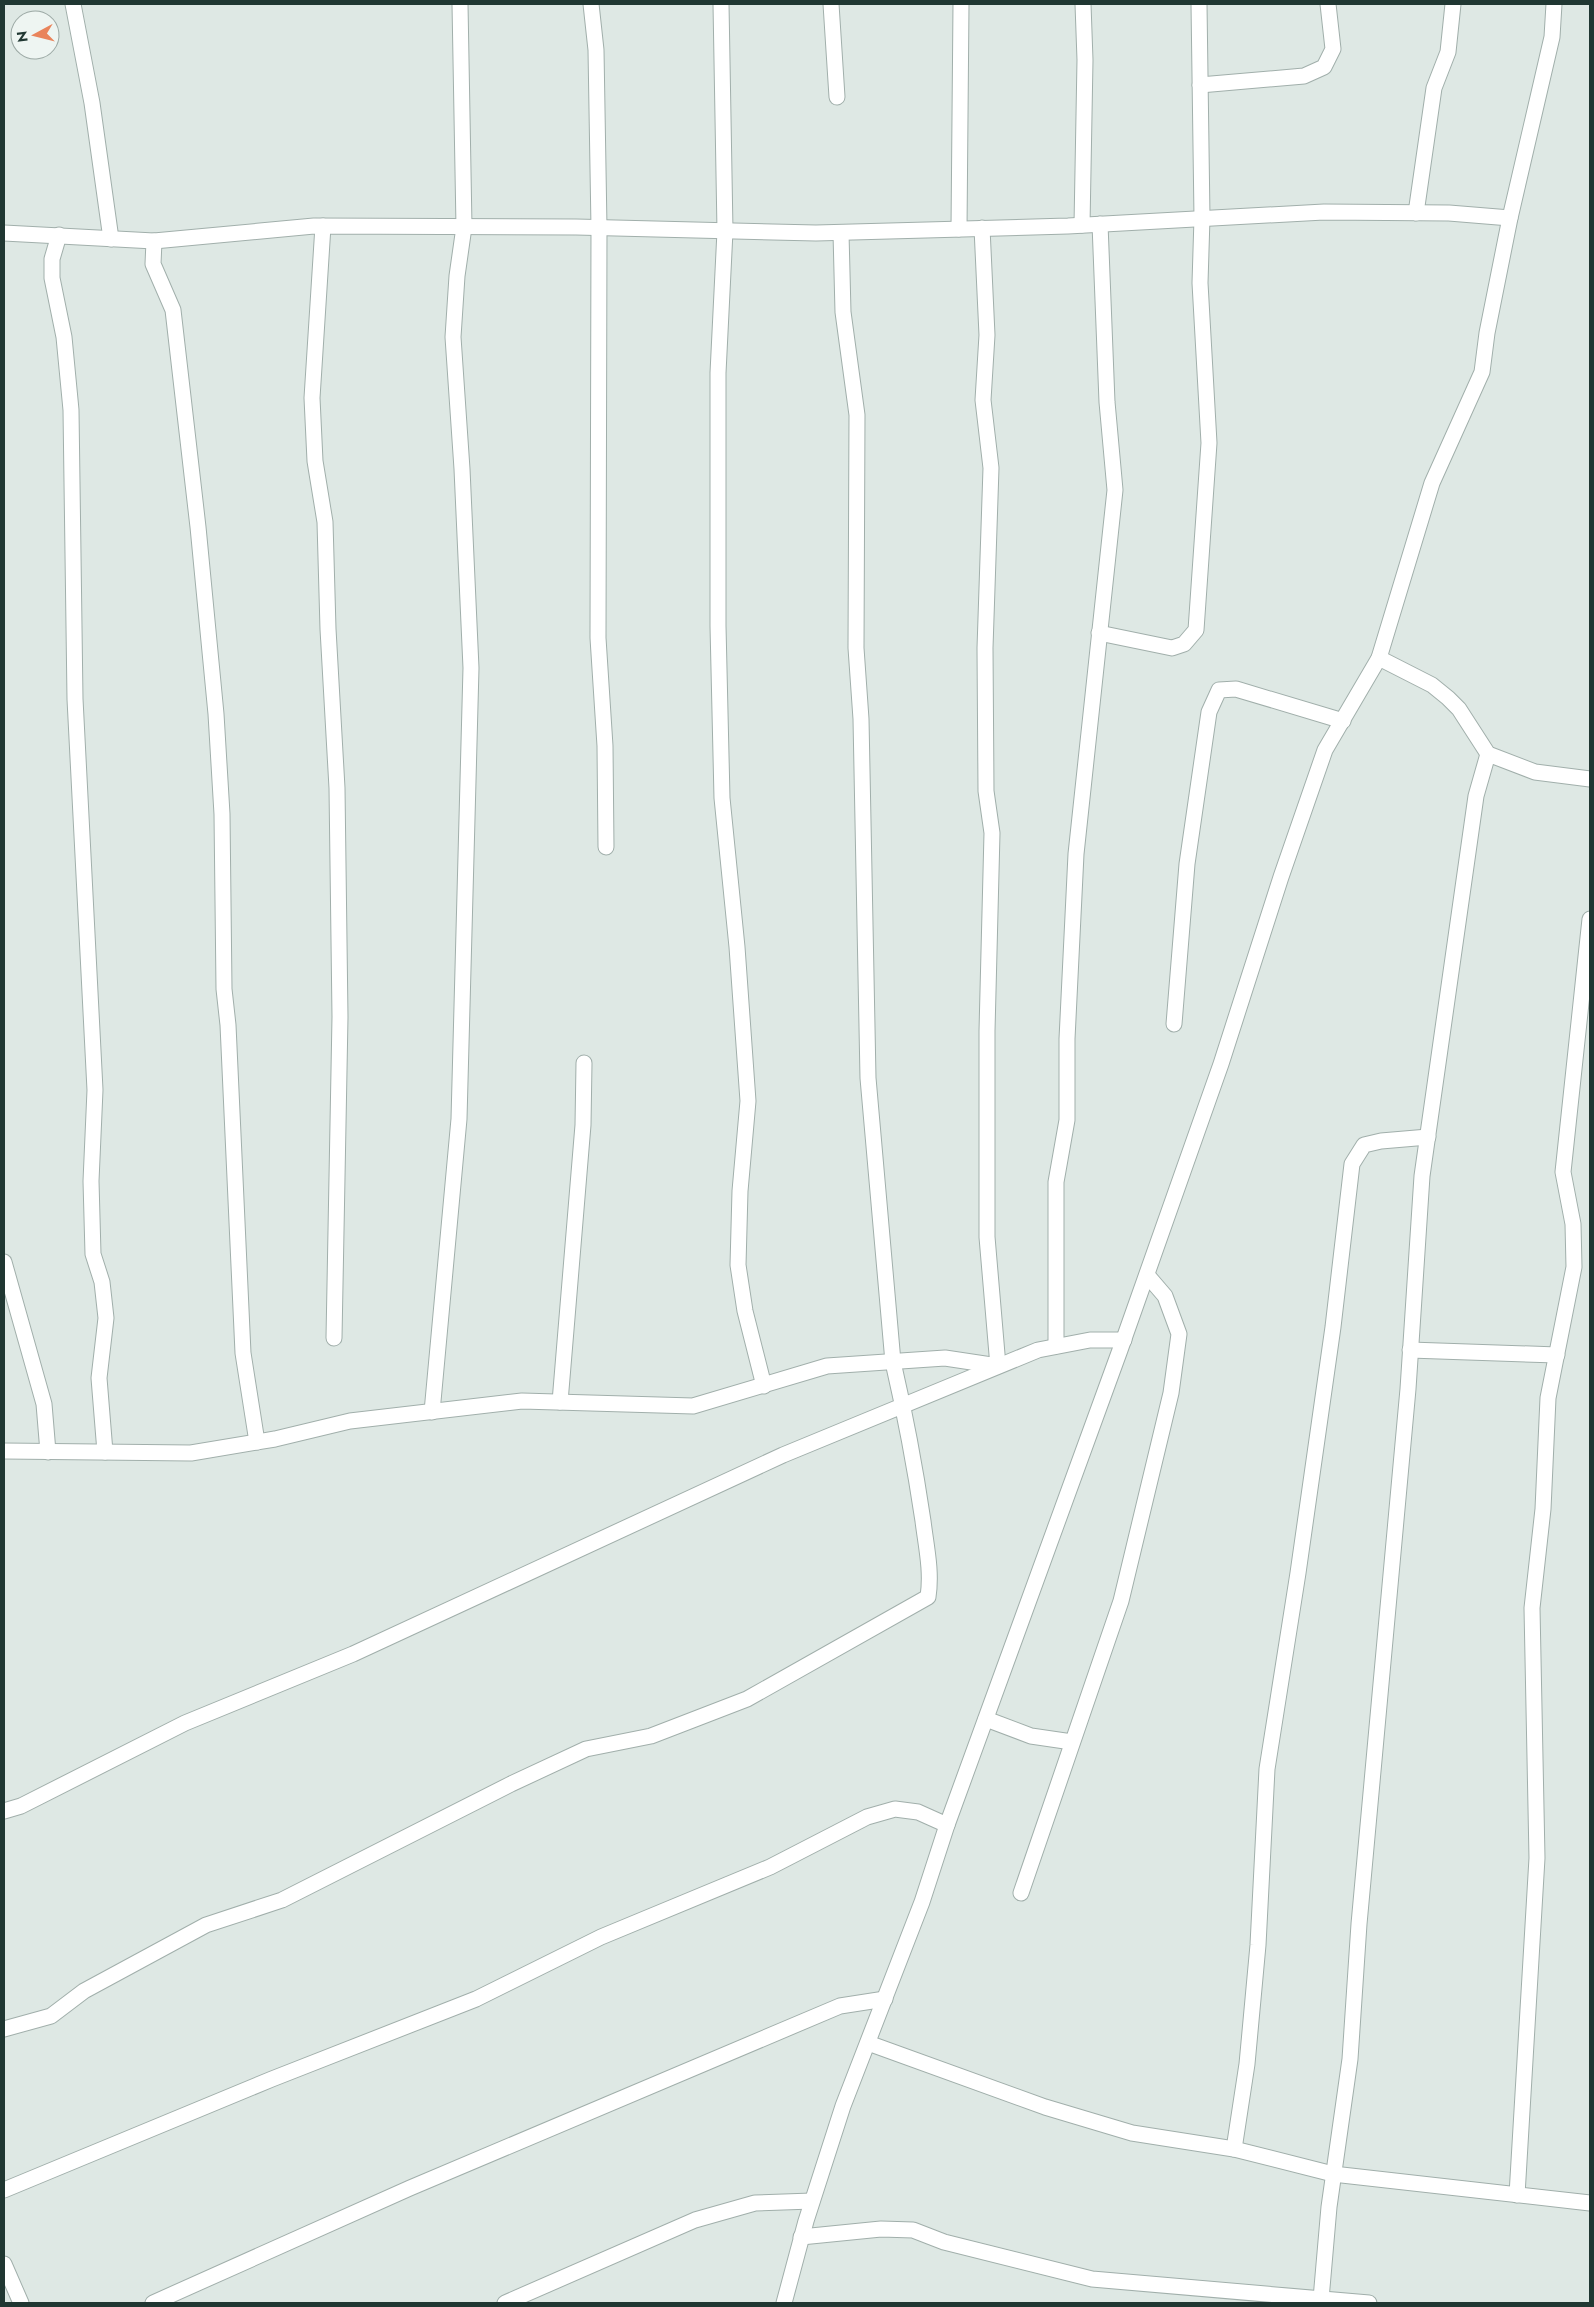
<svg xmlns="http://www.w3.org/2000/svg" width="1594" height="2307" font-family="Jost,sans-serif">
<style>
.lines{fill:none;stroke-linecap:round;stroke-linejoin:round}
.minor-casing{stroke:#a1afab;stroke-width:17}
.minor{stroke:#fff;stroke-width:15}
</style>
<rect width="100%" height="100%" fill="#dee8e4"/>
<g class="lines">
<g class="minor-casing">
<g id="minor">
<path d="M 73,4 L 92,103 L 111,239"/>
<path d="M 591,4 L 596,50 L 599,228 L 598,638 L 605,746 L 606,847"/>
<path d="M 721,4 L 725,231 L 718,373 L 718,626 L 722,798 L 737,947 L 748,1101 L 740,1191 L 738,1265 L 745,1311 L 764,1386"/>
<path d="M 831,4 L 837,97"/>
<path d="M 1200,85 L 1304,76 L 1324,67 L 1333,49 L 1328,4"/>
<path d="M 1416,213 L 1434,88 L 1448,52 L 1453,4"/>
<path d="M 1082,225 L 1085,60 L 1083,4"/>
<path d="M 323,226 L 312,398 L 315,461 L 325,522 L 328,629 L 337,788 L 340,1017 L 334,1338"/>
<path d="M 959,229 L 961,4"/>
<path d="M 4,233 L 154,241 L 314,226 L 576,227 L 816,233 L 1068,226 L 1324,212 L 1449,213 L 1510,218"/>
<path d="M 59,235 L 52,259 L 52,278 L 64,337 L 71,410 L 75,699 L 95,1090 L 91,1181 L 93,1254 L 102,1282 L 106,1318 L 99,1378 L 105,1452"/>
<path d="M 154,241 L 153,264 L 173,310 L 198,527 L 216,714 L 222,814 L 224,989 L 228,1025 L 243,1353 L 257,1442"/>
<path d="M 1099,633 L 1172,648 L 1184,644 L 1196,630 L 1209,443 L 1200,283 L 1202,218 L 1199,4"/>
<path d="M 1379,658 L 1432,685 L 1448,698 L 1459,709 L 1488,754 L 1535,772 L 1590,779"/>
<path d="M 1174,1024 L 1187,864 L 1209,712 L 1219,690 L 1236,689 L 1343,721"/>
<path d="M 4,1262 L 44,1404 L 48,1452"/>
<path d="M 1056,1346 L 1056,1182 L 1067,1120 L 1067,1039 L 1076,854 L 1115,490 L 1107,402 L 1100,224"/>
<path d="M 1410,1350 L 1557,1355"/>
<path d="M 560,1402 L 583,1125 L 584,1063"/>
<path d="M 432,1412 L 459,1119 L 471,668 L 462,469 L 453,337 L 457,276 L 464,227 L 460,4"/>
<path d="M 4,1451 L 191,1453 L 275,1439 L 350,1421 L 522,1401 L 693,1406 L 827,1366 L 945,1358 L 998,1366 L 987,1237 L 987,1031 L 992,833 L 986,791 L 985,648 L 991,468 L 983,400 L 987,335 L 982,228"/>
<path d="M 986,1719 L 1031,1736 L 1072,1742"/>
<path d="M 4,1811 L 21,1806 L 185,1723 L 353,1654 L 783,1455 L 1038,1350 L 1090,1340 L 1124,1340"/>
<path d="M 1021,1893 L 1121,1601 L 1171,1393 L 1179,1334 L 1165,1296 L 1147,1275"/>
<path d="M 4,2029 L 51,2016 L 84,1991 L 206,1925 L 282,1900 L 511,1784 L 586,1749 L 651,1736 L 747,1699 L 928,1597 C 932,1571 926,1546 923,1521 C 915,1467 905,1414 893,1362 L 868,1078 L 861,719 L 856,648 L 857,415 L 843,312 L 841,233"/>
<path d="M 868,2043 L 1045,2107 L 1132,2133 L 1234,2149 L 1333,2174 L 1590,2203"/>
<path d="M 1234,2149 L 1247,2064 L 1258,1945 L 1267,1769 L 1298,1573 L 1333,1327 L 1352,1164 L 1364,1145 L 1381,1141 L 1428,1137"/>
<path d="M 4,2190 L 272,2079 L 476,1999 L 601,1937 L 770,1867 L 867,1817 L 895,1809 L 918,1812 L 947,1825"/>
<path d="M 1517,2195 L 1537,1858 L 1532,1608 L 1543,1509 L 1548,1398 L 1574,1267 L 1573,1224 L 1563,1172 L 1590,919"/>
<path d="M 801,2237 L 881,2229 L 913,2230 L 944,2242 L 1092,2279 L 1369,2303"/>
<path d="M 4,2264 L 21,2303"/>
<path d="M 1321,2299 L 1329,2207 L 1350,2059 L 1359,1924 L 1408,1389 L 1422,1176 L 1476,796 L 1488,754"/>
<path d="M 153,2303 L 410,2188 L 840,2006 L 885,1999"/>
<path d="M 505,2303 L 695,2220 L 755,2203 L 812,2201"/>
<path d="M 784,2303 L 806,2221 L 843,2106 L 922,1902 L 947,1825 L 1120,1350 L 1221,1064 L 1281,877 L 1325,750 L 1379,658 L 1432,483 L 1482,372 L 1487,333 L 1510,218 L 1552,37 L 1554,4"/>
</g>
</g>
<use href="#minor" class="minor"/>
</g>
<rect width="1594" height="2307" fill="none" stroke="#203732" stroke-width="10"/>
<g transform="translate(35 35) rotate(263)"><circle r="24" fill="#eef5f2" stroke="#9ca9a5"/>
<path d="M0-4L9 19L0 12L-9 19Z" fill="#e9845b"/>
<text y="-8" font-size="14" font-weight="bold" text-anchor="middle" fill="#203732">N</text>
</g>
</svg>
